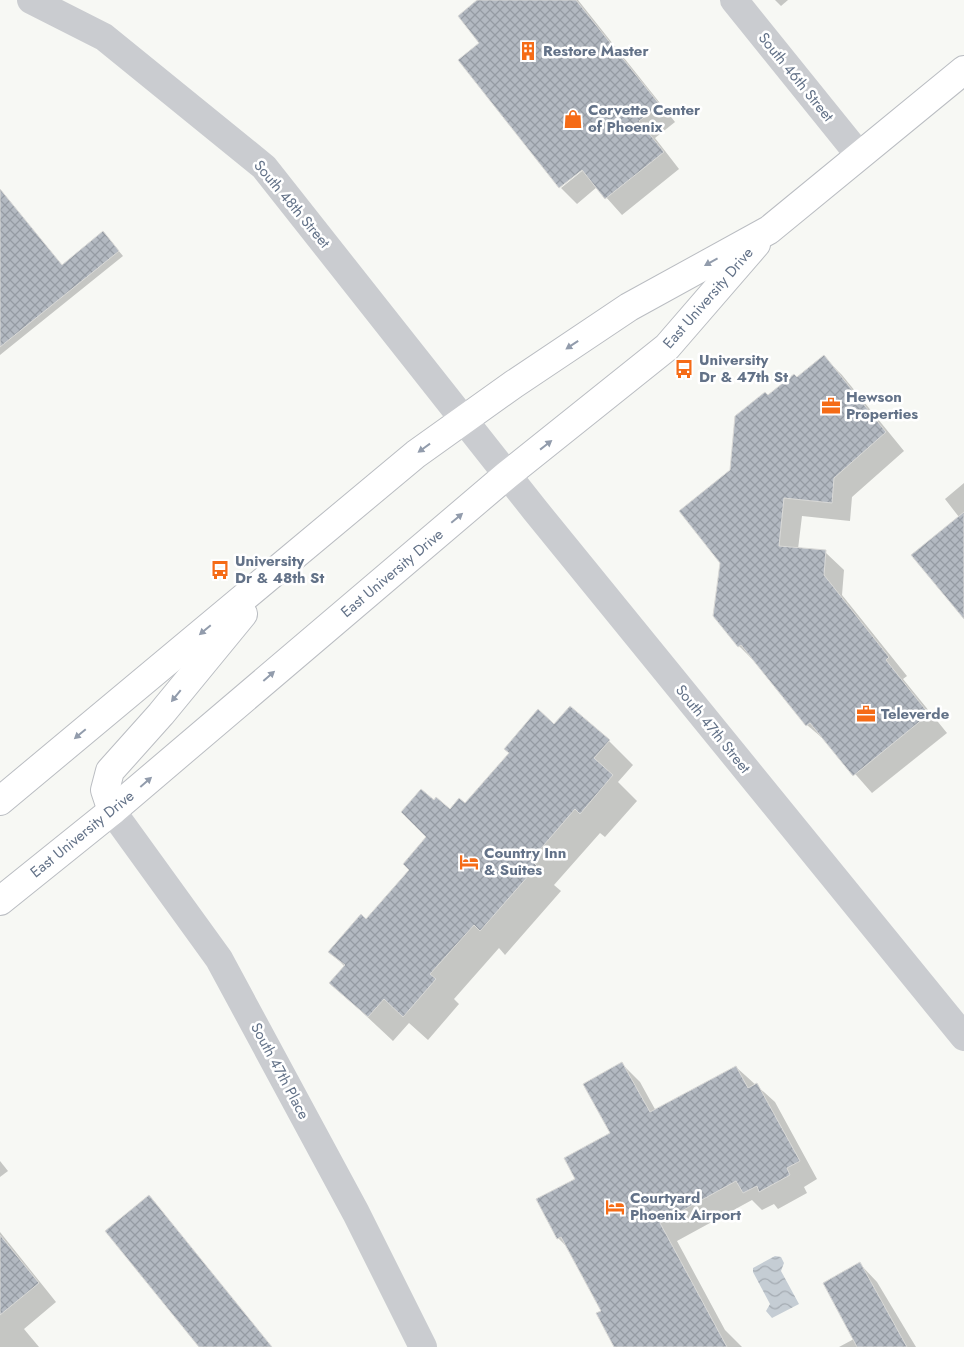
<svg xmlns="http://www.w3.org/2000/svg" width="964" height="1347" font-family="Jost,sans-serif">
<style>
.water{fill:url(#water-waves)}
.shadow{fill:#0003}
.building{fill:url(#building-cross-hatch);stroke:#d9d9d7}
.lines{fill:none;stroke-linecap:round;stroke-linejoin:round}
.major-casing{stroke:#babdc2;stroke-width:30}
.minor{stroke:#caccd0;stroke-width:28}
.major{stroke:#fff;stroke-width:28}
.oneway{fill:#929cac}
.labels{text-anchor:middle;stroke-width:5;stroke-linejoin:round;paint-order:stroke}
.poi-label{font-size:15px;font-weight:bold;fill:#637288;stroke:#fff;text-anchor:start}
.street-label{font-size:15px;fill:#637288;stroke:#fff}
</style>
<defs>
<pattern id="water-waves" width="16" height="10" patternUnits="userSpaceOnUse" patternTransform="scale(1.25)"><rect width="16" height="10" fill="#c5cdd4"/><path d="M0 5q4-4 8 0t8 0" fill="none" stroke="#a4abb2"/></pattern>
<pattern id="building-cross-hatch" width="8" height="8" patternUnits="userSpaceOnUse" patternTransform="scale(1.25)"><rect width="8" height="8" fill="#b3b9c1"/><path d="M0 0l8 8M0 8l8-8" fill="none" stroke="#959ba3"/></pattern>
</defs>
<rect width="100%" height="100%" fill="#f7f8f4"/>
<path class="water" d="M 775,1256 L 781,1257 L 784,1263 L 781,1271 L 799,1304 L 772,1318 L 766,1311 L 770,1304 L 753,1272 L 753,1268 Z"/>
<g class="shadow">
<path d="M 479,0 L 578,0 L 675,122 L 655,138 L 679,169 L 622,215 L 597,187 L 577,204 L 561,188 L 587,167 L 586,165 L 560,187 L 460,60 L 481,43 Z"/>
<path d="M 775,0 L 788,0 L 781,6 Z"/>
<path d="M 0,205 L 62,266 L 108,238 L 123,256 L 0,355 Z"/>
<path d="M 824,357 L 842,375 L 904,451 L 852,497 L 850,521 L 802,516 L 798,549 L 825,552 L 844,570 L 842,595 L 907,676 L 903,679 L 947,733 L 872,793 L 827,742 L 807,725 L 757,664 L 739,646 L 732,470 L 768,397 L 797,379 Z"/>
<path d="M 964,483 L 964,617 L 959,517 L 945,499 Z"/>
<path d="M 555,726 L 609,741 L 633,765 L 618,782 L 637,801 L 605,837 L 600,833 L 554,885 L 561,891 L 505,955 L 499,948 L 454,999 L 459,1004 L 428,1040 L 409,1023 L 393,1041 L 331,983 L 345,967 L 330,951 L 366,921 L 411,870 L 428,837 L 434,802 L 450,810 L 465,805 Z"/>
<path d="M 622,1064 L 640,1082 L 656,1111 L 736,1067 L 775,1102 L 817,1179 L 804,1187 L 807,1193 L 778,1209 L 774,1204 L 762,1210 L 752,1200 L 677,1241 L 725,1330 L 742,1347 L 615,1347 L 602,1311 L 569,1249 L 558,1238 L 576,1179 L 612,1134 Z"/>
<path d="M 0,1161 L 8,1171 L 0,1177 Z"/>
<path d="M 0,1232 L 56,1302 L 24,1329 L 39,1347 L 0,1347 Z"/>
<path d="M 860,1264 L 877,1282 L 916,1347 L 839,1347 L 854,1339 Z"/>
</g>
<g class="building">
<path d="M 477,0 L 576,0 L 660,105 L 639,121 L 664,152 L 605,199 L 582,170 L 559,188 L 458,60 L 479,43 L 458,16 Z"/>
<path d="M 0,189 L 62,265 L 103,231 L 119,251 L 0,347 Z"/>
<path d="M 824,355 L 886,432 L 834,478 L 832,503 L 784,498 L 779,546 L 826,550 L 824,575 L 889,657 L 886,660 L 929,714 L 853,776 L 810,723 L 806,726 L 741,645 L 738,647 L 713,616 L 720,563 L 679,511 L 730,470 L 735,416 L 765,392 L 768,395 L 794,374 L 797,377 Z"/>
<path d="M 964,512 L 964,619 L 911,555 Z"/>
<path d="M 570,706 L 610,740 L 594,758 L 613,775 L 580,814 L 575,809 L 531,860 L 537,866 L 480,931 L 474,925 L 430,974 L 436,979 L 403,1017 L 384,999 L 368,1017 L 329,983 L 345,965 L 328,952 L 361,914 L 366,919 L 409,870 L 403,864 L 426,837 L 401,812 L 421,789 L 434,800 L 436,797 L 450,809 L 459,798 L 465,803 L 509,753 L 504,749 L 538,709 L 554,724 Z"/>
<path d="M 622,1062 L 650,1112 L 736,1066 L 748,1088 L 757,1083 L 800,1161 L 787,1168 L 790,1175 L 759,1192 L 757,1186 L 743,1193 L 736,1181 L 660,1223 L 727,1347 L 614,1347 L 596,1313 L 601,1311 L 561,1237 L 557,1239 L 536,1199 L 575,1179 L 564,1158 L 610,1133 L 583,1084 Z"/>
<path d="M 149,1195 L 272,1347 L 199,1347 L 105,1231 Z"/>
<path d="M 0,1235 L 39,1283 L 0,1315 Z"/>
<path d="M 860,1262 L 907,1347 L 857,1347 L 823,1283 Z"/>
</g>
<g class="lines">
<g class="major-casing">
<g id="major">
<path d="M 0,801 L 416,454 L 514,384 L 629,307 L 769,230 L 964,70"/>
<path d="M 112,811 L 105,790 L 110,771 L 161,714 L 243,614"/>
<path d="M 0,901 L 112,811 L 507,475 L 667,347 L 756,244"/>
</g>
</g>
<g class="minor">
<path d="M 31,0 L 104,37 L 264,167 L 535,510 L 964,1037"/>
<path d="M 734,0 L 859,155"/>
<path d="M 112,811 L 219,959 L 356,1213 L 423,1347"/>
</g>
<use href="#major" class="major"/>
</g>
<defs><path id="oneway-solid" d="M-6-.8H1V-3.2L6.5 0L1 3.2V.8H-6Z" transform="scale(1.25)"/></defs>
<g class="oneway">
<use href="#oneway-solid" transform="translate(711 262) rotate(151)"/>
<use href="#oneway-solid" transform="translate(572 345) rotate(146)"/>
<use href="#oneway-solid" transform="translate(546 445) rotate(-38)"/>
<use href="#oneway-solid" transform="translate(424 448) rotate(144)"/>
<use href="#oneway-solid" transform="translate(457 518) rotate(-40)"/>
<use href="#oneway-solid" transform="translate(205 630) rotate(140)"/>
<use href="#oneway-solid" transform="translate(269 676) rotate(-41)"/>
<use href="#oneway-solid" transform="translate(176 696) rotate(129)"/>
<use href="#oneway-solid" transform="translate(80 734) rotate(140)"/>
<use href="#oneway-solid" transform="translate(146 782) rotate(-41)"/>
</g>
<defs>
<g id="building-bare" transform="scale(1.5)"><path d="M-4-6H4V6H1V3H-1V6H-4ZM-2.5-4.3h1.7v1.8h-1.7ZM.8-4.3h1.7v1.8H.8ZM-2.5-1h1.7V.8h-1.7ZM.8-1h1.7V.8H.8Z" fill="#f56b16" stroke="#fff" stroke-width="2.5" paint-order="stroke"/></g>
<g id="shop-bare" transform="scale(1.5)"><path d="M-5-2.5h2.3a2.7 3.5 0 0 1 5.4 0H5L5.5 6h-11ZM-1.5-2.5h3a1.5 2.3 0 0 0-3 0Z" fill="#f56b16" stroke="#fff" stroke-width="2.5" paint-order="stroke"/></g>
<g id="bus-bare" transform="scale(1.5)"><path d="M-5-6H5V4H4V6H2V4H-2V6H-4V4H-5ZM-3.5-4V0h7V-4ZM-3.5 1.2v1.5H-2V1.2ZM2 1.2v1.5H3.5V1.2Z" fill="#f56b16" stroke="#fff" stroke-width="2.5" paint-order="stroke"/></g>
<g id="office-bare" transform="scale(1.5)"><path d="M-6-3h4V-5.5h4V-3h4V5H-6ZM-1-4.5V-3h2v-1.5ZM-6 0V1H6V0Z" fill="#f56b16" stroke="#fff" stroke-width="2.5" paint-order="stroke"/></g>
<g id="hotel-bare" transform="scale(1.5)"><path d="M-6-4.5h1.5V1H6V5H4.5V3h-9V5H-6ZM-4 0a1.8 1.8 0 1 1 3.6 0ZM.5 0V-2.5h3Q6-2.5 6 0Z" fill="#f56b16" stroke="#fff" stroke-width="2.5" paint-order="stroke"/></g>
</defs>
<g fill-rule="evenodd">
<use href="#building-bare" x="528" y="51"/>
<use href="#shop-bare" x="573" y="119"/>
<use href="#bus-bare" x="684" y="369"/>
<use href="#office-bare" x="831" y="406"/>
<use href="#bus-bare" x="220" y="570"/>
<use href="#office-bare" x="866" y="714"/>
<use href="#hotel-bare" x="469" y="862"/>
<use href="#hotel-bare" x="615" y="1207"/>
</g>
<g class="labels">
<g class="poi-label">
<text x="543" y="56">Restore Master</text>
<text x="588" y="115">Corvette Center<tspan x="588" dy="17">of Phoenix</tspan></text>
<text x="699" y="365">University<tspan x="699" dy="17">Dr &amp; 47th St</tspan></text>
<text x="846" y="402">Hewson<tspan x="846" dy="17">Properties</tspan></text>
<text x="235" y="566">University<tspan x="235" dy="17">Dr &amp; 48th St</tspan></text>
<text x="881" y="719">Televerde</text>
<text x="484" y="858">Country Inn<tspan x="484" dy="17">&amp; Suites</tspan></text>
<text x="630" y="1203">Courtyard<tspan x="630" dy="17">Phoenix Airport</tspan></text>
</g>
<g class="street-label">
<text transform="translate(796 77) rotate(51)" y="5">South 46th Street</text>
<text transform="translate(292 204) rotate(50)" y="5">South 48th Street</text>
<text transform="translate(708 298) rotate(-49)" y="5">East University Drive</text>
<text transform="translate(392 573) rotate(-40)" y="5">East University Drive</text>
<text transform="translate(713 729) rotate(51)" y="5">South 47th Street</text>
<text transform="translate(82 834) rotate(-39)" y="5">East University Drive</text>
<text transform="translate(280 1071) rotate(62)" y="5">South 47th Place</text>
</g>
</g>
</svg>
